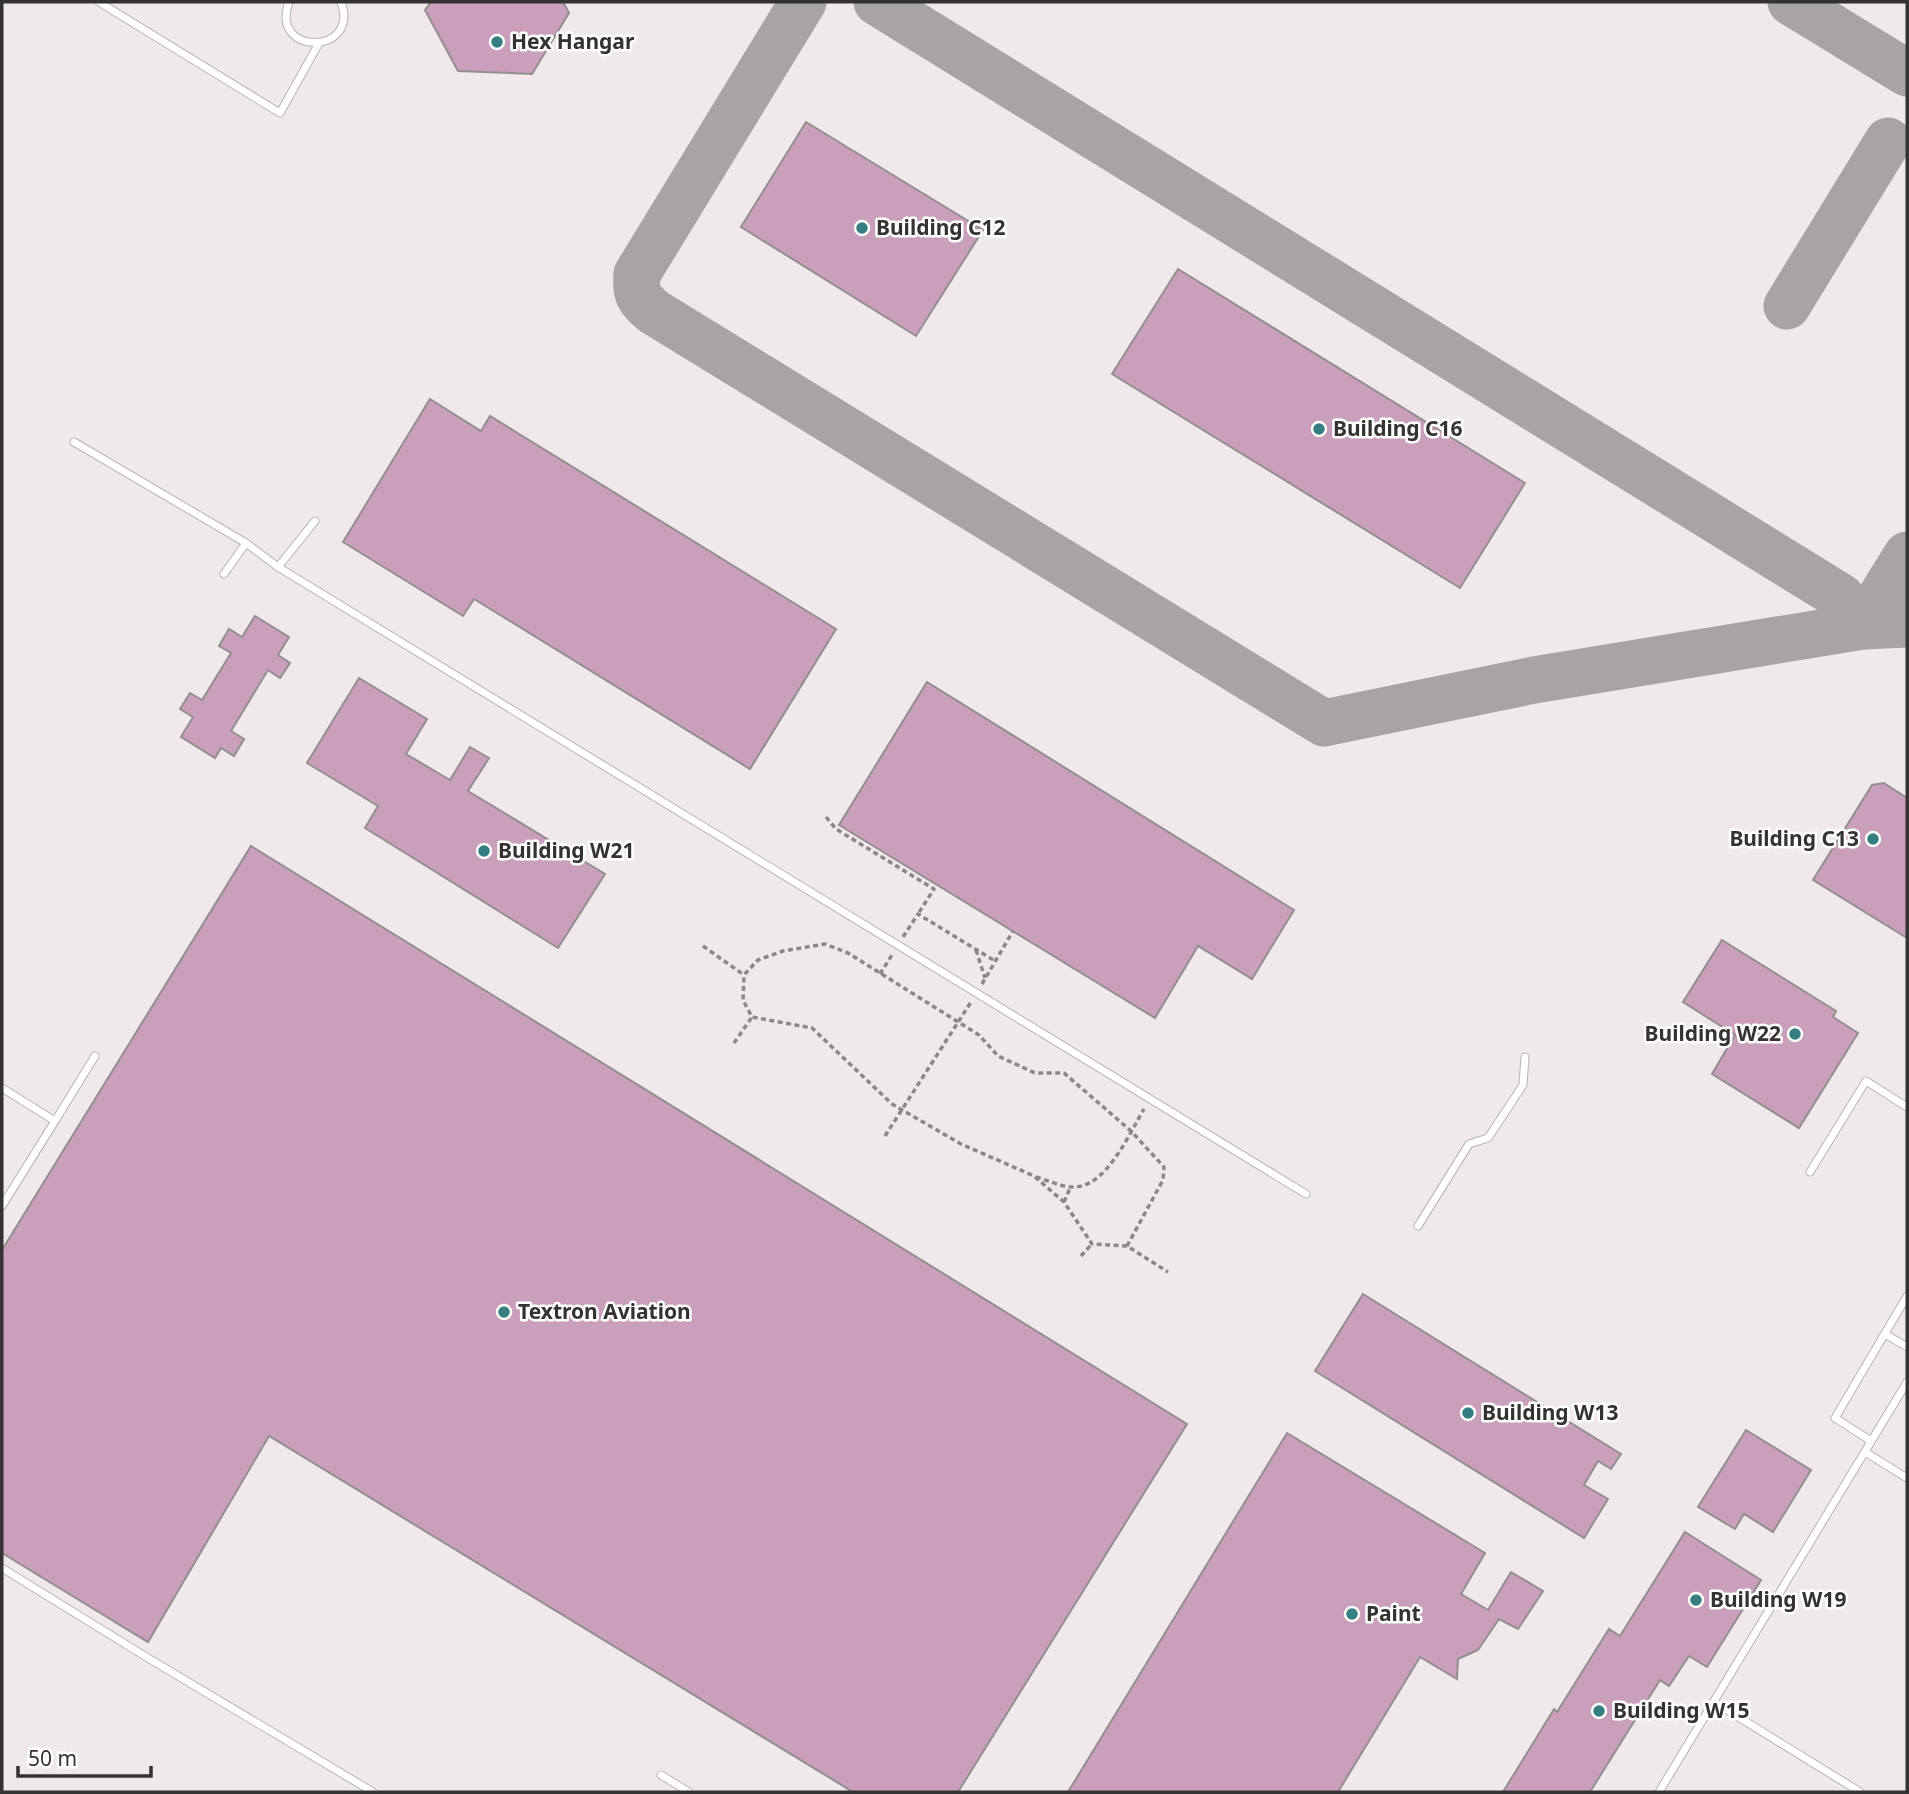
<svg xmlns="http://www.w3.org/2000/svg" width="1909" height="1794" font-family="'Noto Sans',sans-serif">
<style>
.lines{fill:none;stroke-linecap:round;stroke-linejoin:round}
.taxiway{stroke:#a8a3a4;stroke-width:47}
.building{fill:#ca9fbb;stroke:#938f91;stroke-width:2}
.lane-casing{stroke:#b9b3b3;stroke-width:9}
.path{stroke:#8c8788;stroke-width:3.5;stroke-dasharray:5 3.5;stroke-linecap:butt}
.lane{stroke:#fff;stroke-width:7}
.poi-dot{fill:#357e81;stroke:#fff;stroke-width:2.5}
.labels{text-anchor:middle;stroke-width:5;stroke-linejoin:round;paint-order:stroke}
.poi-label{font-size:21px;font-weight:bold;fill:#353232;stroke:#fff;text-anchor:start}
</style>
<rect width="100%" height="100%" fill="#efe9ea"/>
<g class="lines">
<g class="taxiway">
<path d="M 803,2 L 637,274 C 635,295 639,299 654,312 L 1324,723 L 1534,680 L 1863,626 L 1907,624"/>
<path d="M 877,2 L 1841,597 L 1863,626 L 1907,555"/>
<path d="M 1791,2 L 1907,73"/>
<path d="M 1787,306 L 1888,141"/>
</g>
</g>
<g class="building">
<path d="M 431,2 L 563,2 L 569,13 L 532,74 L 458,71 L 425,10 Z"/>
<path d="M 806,122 L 983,230 L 916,336 L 741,227 Z"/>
<path d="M 1178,269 L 1525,483 L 1460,588 L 1112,374 Z"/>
<path d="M 430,399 L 481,431 L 490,416 L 836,629 L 750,769 L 474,599 L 463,616 L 343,542 Z"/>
<path d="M 255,616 L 289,637 L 278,655 L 290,663 L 280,678 L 268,670 L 231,731 L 244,739 L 234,756 L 221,748 L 215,758 L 181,737 L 193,717 L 180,709 L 190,693 L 202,700 L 231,653 L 219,646 L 229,629 L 242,637 Z"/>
<path d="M 359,678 L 427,719 L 406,754 L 450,780 L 470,747 L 489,758 L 468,791 L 605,874 L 558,948 L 365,828 L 378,806 L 307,763 Z"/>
<path d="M 927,682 L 1294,910 L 1252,979 L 1198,946 L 1155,1018 L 839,825 Z"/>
<path d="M 1884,783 L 1907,798 L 1907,938 L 1813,880 L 1872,785 Z"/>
<path d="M 251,846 L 1187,1424 L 958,1792 L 853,1792 L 269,1436 L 148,1642 L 2,1553 L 2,1250 Z"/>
<path d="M 1722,940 L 1836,1011 L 1833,1017 L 1858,1033 L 1799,1128 L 1712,1074 L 1735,1035 L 1683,1002 Z"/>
<path d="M 1363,1294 L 1621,1454 L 1611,1469 L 1598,1461 L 1584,1485 L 1608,1499 L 1584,1538 L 1315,1371 Z"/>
<path d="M 1746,1430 L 1811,1470 L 1773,1532 L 1744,1514 L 1735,1529 L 1698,1507 Z"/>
<path d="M 1287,1433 L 1485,1553 L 1461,1594 L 1488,1610 L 1511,1572 L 1543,1591 L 1518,1629 L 1499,1619 L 1478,1650 L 1458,1659 L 1457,1679 L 1420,1657 L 1338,1792 L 1068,1792 Z"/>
<path d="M 1685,1532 L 1761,1580 L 1707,1667 L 1689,1656 L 1669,1686 L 1660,1680 L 1590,1792 L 1503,1792 L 1554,1709 L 1557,1712 L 1609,1629 L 1620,1636 Z"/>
</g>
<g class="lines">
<g class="lane-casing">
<g id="lane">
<path d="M 99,2 L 280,113 L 319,43"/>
<path d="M 289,2 C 269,57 361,55 341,2"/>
<path d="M 74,442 L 246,543 L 278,567 L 1306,1194"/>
<path d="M 278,567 L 315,521"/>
<path d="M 224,574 L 246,543"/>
<path d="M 2,1088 L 55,1121 L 2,1206"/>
<path d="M 55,1121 L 95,1056"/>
<path d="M 1810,1172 L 1866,1081 L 1907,1107"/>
<path d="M 1418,1226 L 1469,1144 L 1488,1138 L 1523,1085 L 1525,1057"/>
<path d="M 1885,1334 L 1907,1347"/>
<path d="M 1871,1441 L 1835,1418 L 1907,1296"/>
<path d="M 1865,1452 L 1907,1478"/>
<path d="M 2,1568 L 148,1658 L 373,1792"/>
<path d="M 1714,1702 L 1860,1792"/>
<path d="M 661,1775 L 689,1792"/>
<path d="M 1659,1792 L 1907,1382"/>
</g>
</g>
<g class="path">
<path d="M 826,817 L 836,829 L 934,889 L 918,914"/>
<path d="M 903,937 L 918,914 L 995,961"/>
<path d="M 703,946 L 744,975"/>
<path d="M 976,950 L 985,978"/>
<path d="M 880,974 L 892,955"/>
<path d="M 982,984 L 1013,931"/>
<path d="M 734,1043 L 752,1017"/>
<path d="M 885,1136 L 971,1002"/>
<path d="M 1036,1177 C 1047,1180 1061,1187 1073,1187 C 1106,1188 1129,1134 1144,1109"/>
<path d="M 1064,1202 L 1070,1188"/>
<path d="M 1127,1246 L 1163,1180 L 1164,1167 L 1131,1131 L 1064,1073 L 1035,1073 L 998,1056 L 979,1035 L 848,953 L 825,944 L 783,951 L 758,960 L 744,975 L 743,1000 L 752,1017 L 812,1028 L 892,1104 L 961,1144 L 1034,1176 L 1064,1202 L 1092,1244 L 1127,1246 L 1168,1272"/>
<path d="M 1081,1256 L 1091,1245"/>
</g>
<use href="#lane" class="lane"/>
</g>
<g class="poi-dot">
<circle cx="497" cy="42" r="7"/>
<circle cx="862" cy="228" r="7"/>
<circle cx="1319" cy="429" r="7"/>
<circle cx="1873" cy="839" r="7"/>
<circle cx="484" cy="851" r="7"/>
<circle cx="1795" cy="1034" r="7"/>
<circle cx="504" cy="1312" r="7"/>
<circle cx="1468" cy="1413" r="7"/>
<circle cx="1696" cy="1600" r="7"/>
<circle cx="1352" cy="1614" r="7"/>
<circle cx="1599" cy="1711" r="7"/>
</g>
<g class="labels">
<g class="poi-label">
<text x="511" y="49">Hex Hangar</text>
<text x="876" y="235">Building C12</text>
<text x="1333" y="436">Building C16</text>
<text x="1859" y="846" text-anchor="end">Building C13</text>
<text x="498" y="858">Building W21</text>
<text x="1781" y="1041" text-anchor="end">Building W22</text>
<text x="518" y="1319">Textron Aviation</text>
<text x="1482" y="1420">Building W13</text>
<text x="1710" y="1607">Building W19</text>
<text x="1366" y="1621">Paint</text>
<text x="1613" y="1718">Building W15</text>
</g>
</g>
<rect width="1909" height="1794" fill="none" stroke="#353232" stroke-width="7"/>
<path d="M18 1766v10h133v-10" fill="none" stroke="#353232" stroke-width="3.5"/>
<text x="28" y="1766" font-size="21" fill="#353232" stroke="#ffffff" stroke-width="5" paint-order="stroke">50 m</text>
</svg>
